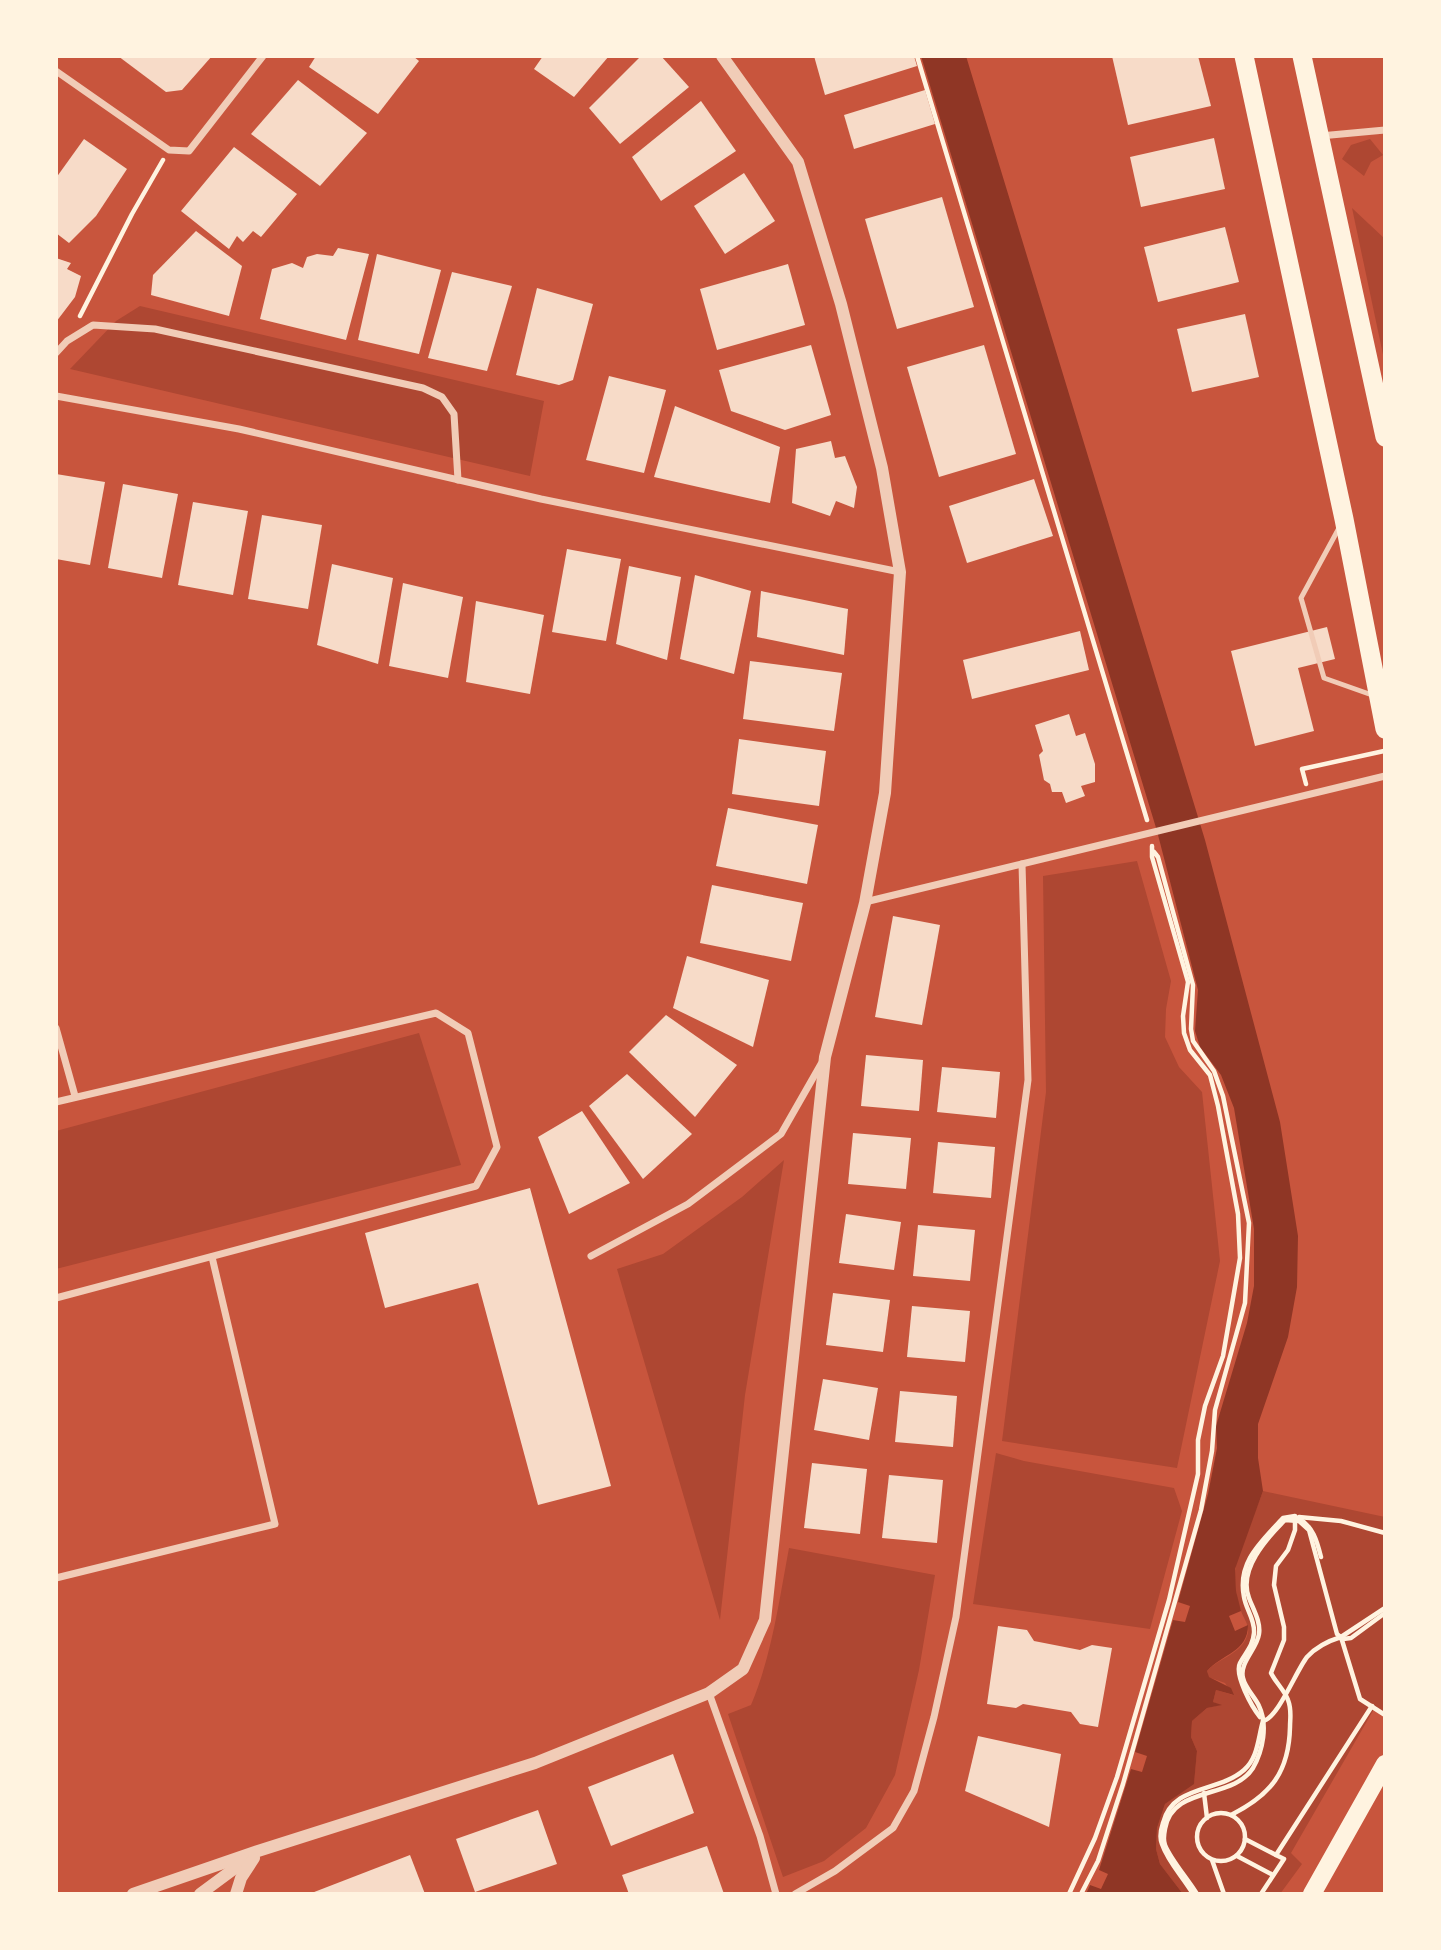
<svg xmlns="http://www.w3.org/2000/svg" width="1441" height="1950" font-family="'Crimson Pro',serif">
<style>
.green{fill:#ae4732}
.water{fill:#8f3625}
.building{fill:#f7dbc8}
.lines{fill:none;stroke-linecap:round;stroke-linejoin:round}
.path{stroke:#fff3e0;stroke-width:4.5}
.service{stroke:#f1ccb7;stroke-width:5}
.minor{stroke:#f1ccb7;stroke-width:7}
.tertiary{stroke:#f1ccb7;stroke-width:12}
.primary{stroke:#fff3e0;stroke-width:18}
.trunk{stroke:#fff3e0;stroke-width:19}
</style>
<rect width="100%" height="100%" fill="#c8553d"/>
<g class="green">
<path d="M 1370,139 L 1383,155 L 1371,162 L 1364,176 L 1342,159 L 1351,145 Z"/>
<path d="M 1352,208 L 1385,239 L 1385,364 Z"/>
<path d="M 140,306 L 544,401 L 530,476 L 70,369 L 116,321 Z"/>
<path d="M 1137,861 L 1171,981 L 1166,1009 L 1165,1037 L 1179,1067 L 1202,1092 L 1220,1261 L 1177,1468 L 1002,1441 L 1046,1092 L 1043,876 Z"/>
<path d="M 419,1033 L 461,1165 L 56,1269 L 56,1131 Z"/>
<path d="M 784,1160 L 745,1395 L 720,1620 L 617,1269 L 663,1254 L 742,1197 Z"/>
<path d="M 996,1453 L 1024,1461 L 1174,1488 L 1182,1511 L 1150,1629 L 973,1604 Z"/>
<path d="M 1263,1491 L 1385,1517 L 1385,1714 L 1374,1709 L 1291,1853 L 1302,1864 L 1280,1894 L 1183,1894 L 1160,1864 L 1156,1849 L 1157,1828 L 1165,1804 L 1194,1783 L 1197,1751 L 1191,1737 L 1192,1721 L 1207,1708 L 1220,1705 L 1213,1702 L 1216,1690 L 1233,1695 L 1225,1683 L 1208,1677 L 1207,1671 C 1219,1658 1241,1654 1247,1636 C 1251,1626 1244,1620 1241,1611 C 1236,1599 1235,1585 1235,1573 C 1235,1557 1257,1509 1263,1491 Z"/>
<path d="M 789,1548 L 935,1575 L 919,1670 L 895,1775 L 866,1828 L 824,1861 L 783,1877 L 728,1714 L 751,1705 C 772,1655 779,1601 789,1548 Z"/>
</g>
<path class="water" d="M 921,56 L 966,56 L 1205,840 L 1280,1122 L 1298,1236 L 1297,1287 L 1288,1337 L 1258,1424 L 1258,1458 L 1263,1491 L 1235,1569 L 1236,1591 L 1241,1611 L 1229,1616 L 1235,1631 L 1248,1625 C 1248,1652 1222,1654 1207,1671 L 1209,1677 L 1231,1688 L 1234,1695 L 1216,1690 L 1213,1702 L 1222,1705 L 1207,1708 L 1192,1721 L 1191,1737 L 1197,1751 L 1194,1784 L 1165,1804 L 1157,1828 L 1156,1849 L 1160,1864 L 1183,1894 L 1086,1894 L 1090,1885 L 1101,1889 L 1108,1874 L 1099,1870 L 1131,1769 L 1142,1772 L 1147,1756 L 1135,1752 L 1173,1620 L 1185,1622 L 1190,1606 L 1178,1602 L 1208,1494 L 1217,1448 L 1216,1426 L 1247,1323 L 1254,1286 L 1254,1229 L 1234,1108 L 1221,1075 L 1200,1047 L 1195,1031 L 1198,990 L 1157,831 Z"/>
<g class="building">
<path d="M 118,56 L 212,56 L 182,90 L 166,92 Z"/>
<path d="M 316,56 L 413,56 L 419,61 L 378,114 L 309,67 Z"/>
<path d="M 543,56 L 609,56 L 574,97 L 534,69 Z"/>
<path d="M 641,56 L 661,56 L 689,87 L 620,144 L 589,108 Z"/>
<path d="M 814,56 L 914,56 L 917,66 L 825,95 Z"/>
<path d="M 1112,56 L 1198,56 L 1211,106 L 1128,125 Z"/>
<path d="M 298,80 L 367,133 L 320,186 L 251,134 Z"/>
<path d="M 925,90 L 935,124 L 854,149 L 844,115 Z"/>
<path d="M 701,101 L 736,151 L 661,201 L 632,157 Z"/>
<path d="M 1214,138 L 1225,189 L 1141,207 L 1130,157 Z"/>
<path d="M 84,139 L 127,169 L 96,216 L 69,243 L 56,233 L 56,178 Z"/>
<path d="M 234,147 L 297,194 L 261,237 L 253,231 L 243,242 L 237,236 L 229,249 L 181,211 Z"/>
<path d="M 744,173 L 775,221 L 725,254 L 694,206 Z"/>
<path d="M 942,197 L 974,307 L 897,329 L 865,219 Z"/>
<path d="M 1225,227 L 1239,282 L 1158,302 L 1144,247 Z"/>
<path d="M 196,231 L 242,266 L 229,316 L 151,295 L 153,275 Z"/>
<path d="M 338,248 L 369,254 L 346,340 L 260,319 L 272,269 L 292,263 L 303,268 L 307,257 L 317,254 L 333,256 Z"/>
<path d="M 377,254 L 441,270 L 419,354 L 358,340 Z"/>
<path d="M 56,258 L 71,263 L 67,269 L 81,276 L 75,297 L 56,322 Z"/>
<path d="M 788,264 L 805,325 L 717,350 L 700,289 Z"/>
<path d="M 452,272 L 512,286 L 487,371 L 428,358 Z"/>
<path d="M 537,288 L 593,304 L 573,380 L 559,385 L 516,375 Z"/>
<path d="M 1245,314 L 1259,377 L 1192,392 L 1177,329 Z"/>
<path d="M 811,345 L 831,415 L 785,430 L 731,411 L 719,370 Z"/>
<path d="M 984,345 L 1016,454 L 939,477 L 907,367 Z"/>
<path d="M 609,376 L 666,390 L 644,473 L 586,460 Z"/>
<path d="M 675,406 L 780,447 L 770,503 L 654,477 Z"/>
<path d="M 831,441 L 835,458 L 845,456 L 857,487 L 854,508 L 836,501 L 830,516 L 792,503 L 796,449 Z"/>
<path d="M 56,474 L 105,482 L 90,565 L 56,559 Z"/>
<path d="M 1034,479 L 1053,536 L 967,563 L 949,506 Z"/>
<path d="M 123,484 L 178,494 L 162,578 L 108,568 Z"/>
<path d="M 193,502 L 248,511 L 233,595 L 178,585 Z"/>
<path d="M 262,515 L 322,525 L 308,609 L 248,599 Z"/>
<path d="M 567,549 L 621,559 L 606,641 L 552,632 Z"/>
<path d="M 332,564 L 393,578 L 378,664 L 317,645 Z"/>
<path d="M 629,566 L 681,577 L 667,660 L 616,644 Z"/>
<path d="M 695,575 L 751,591 L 734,674 L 680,659 Z"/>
<path d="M 403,583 L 463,597 L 448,678 L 389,666 Z"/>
<path d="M 761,591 L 848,609 L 844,655 L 757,637 Z"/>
<path d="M 476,601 L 544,615 L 530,694 L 466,682 Z"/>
<path d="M 1327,627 L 1335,659 L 1298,668 L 1314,731 L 1255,746 L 1231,651 Z"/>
<path d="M 1080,631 L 1089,670 L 972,699 L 963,660 Z"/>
<path d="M 750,661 L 842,673 L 834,731 L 743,719 Z"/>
<path d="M 1069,714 L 1076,736 L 1085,733 L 1095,764 L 1095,782 L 1081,786 L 1085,796 L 1066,803 L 1062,792 L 1052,792 L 1050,784 L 1044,780 L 1039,755 L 1043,751 L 1035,725 Z"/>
<path d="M 739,739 L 826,751 L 819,806 L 732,794 Z"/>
<path d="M 728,808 L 818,825 L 807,884 L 716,866 Z"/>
<path d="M 712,885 L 803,903 L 791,961 L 700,943 Z"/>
<path d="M 893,916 L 940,925 L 922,1025 L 875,1017 Z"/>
<path d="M 687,956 L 769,980 L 753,1047 L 673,1008 Z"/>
<path d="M 666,1015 L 737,1065 L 695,1117 L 629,1052 Z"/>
<path d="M 866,1055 L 923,1060 L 919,1111 L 861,1106 Z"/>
<path d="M 942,1067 L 1000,1072 L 996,1118 L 937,1112 Z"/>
<path d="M 627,1074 L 692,1134 L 643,1179 L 589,1106 Z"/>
<path d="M 582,1111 L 630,1183 L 569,1214 L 538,1137 Z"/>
<path d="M 853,1133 L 911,1138 L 906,1189 L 848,1184 Z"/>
<path d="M 938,1142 L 995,1147 L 991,1198 L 933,1193 Z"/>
<path d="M 530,1188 L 611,1486 L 538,1505 L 478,1283 L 385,1308 L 365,1233 Z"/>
<path d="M 846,1214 L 901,1222 L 894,1270 L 839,1263 Z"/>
<path d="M 918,1225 L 975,1230 L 970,1281 L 913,1276 Z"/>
<path d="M 833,1293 L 890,1300 L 883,1352 L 826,1345 Z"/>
<path d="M 912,1306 L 970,1311 L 965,1362 L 907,1357 Z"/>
<path d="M 823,1379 L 878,1388 L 869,1440 L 814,1430 Z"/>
<path d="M 900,1391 L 957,1396 L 953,1447 L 895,1442 Z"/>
<path d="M 812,1463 L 867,1469 L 860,1534 L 804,1528 Z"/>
<path d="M 889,1475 L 943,1480 L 937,1543 L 882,1538 Z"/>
<path d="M 998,1626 L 1027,1630 L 1034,1641 L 1080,1650 L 1092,1645 L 1112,1648 L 1098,1727 L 1080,1724 L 1071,1712 L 1023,1704 L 1016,1708 L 987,1704 Z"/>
<path d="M 978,1736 L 1061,1754 L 1049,1827 L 965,1791 Z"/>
<path d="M 673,1754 L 694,1813 L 611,1846 L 588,1787 Z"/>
<path d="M 538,1810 L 557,1864 L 475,1892 L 456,1839 Z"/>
<path d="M 707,1846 L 724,1894 L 629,1894 L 622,1875 Z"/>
<path d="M 410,1855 L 425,1894 L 309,1894 Z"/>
</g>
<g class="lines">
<g class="path">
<path d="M 917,56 L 1147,820"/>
<path d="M 80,316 L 132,214 L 163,160"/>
<path d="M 1306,784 L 1302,769 L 1384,751"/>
<path d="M 1299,1517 L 1341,1521 L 1385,1533"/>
<path d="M 1298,1518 C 1313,1526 1317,1541 1321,1557"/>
<path d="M 1341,1637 L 1385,1608"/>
<path d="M 1204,1793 L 1207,1818"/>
<circle cx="1221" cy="1837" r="24"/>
<path d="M 1231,1815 C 1271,1795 1289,1772 1290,1727 C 1290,1718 1292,1710 1288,1700 C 1285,1691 1276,1683 1271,1673 L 1284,1640 L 1284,1627 L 1274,1585 L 1276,1566 L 1288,1550 L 1295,1530 L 1295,1516 L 1283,1518 C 1261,1542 1237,1562 1244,1597 C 1246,1610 1255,1619 1254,1633 C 1253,1646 1246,1652 1240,1663 C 1234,1675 1252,1707 1260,1717"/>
<path d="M 1245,1839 L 1276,1855"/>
<path d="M 1237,1856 L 1273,1875"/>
<path d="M 1212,1860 L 1224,1894"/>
<path d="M 1069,1894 L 1095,1838 L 1117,1777 L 1169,1600 L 1198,1474 L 1198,1440 L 1205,1406 L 1223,1356 L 1240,1258 L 1238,1214 L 1218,1106 L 1210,1075 L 1190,1050 L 1184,1033 L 1183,1016 L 1188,982 L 1152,857 L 1152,846"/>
<path d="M 1081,1894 L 1098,1861 L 1123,1784 L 1201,1510 L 1212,1451 L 1215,1410 L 1245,1303 L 1249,1223 L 1223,1096 L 1214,1071 L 1193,1041 L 1191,1029 L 1193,985 L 1158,857 L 1154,852"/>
<path d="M 1193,1894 C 1183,1877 1168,1862 1162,1844 C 1159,1837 1161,1829 1163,1823 C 1173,1784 1218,1793 1244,1770 C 1258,1758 1258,1738 1263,1721 C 1278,1718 1296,1671 1307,1657 C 1316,1647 1328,1641 1341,1637 L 1360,1699 L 1385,1715"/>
<path d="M 1197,1894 C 1188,1879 1171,1860 1165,1845 C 1163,1840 1164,1834 1165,1829 C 1172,1785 1233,1800 1253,1768 C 1263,1750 1268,1725 1259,1706 C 1255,1697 1245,1688 1243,1678 C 1239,1663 1257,1649 1259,1634 C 1261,1622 1253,1609 1249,1598 C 1238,1570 1266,1539 1285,1520 L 1299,1521 L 1309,1530 L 1337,1634 L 1343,1639 L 1351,1638 L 1385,1613"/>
<path d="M 1261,1894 L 1284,1859 L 1276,1855 L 1372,1706"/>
</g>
<path class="service" d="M 1339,528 L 1301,598 L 1324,678 L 1372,695"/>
<g class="minor">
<path d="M 56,71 L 169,150 L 189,151 L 263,56"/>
<path d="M 1320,136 L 1385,130"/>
<path d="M 56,353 L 67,341 L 93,325 L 155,329 L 423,388 L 442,397 L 454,414 L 458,480"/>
<path d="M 56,396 L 239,429 L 541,499 L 900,572"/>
<path d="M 865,902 L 1385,776"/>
<path d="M 56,1028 L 75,1096"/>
<path d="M 56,1102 L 436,1013 L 468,1033 L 497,1147 L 476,1186 L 56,1298"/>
<path d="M 591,1256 L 688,1204 L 781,1134 L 821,1064"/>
<path d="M 56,1578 L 275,1524 L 212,1257"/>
<path d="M 709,1693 L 760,1836 L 776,1894"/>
<path d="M 795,1894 L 835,1871 L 893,1828 L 914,1791 L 934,1717 L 956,1617 L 1028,1080 L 1022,864"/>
</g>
<g class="tertiary">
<path d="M 133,1894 L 258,1851 L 535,1763 L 709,1693 L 743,1669 L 765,1620 L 825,1057 L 865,903 L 885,793 L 900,572 L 882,468 L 841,304 L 798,162 L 722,56"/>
<path d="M 200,1894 L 246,1860"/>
<path d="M 236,1894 L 241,1878 L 254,1858"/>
</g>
<path class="primary" d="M 1312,1894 L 1385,1764"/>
<g class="trunk">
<path d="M 1244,56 L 1344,519 L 1385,729"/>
<path d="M 1302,56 L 1385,437"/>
</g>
</g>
<rect width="1441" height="1950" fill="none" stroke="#fff3e0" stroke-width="116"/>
</svg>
